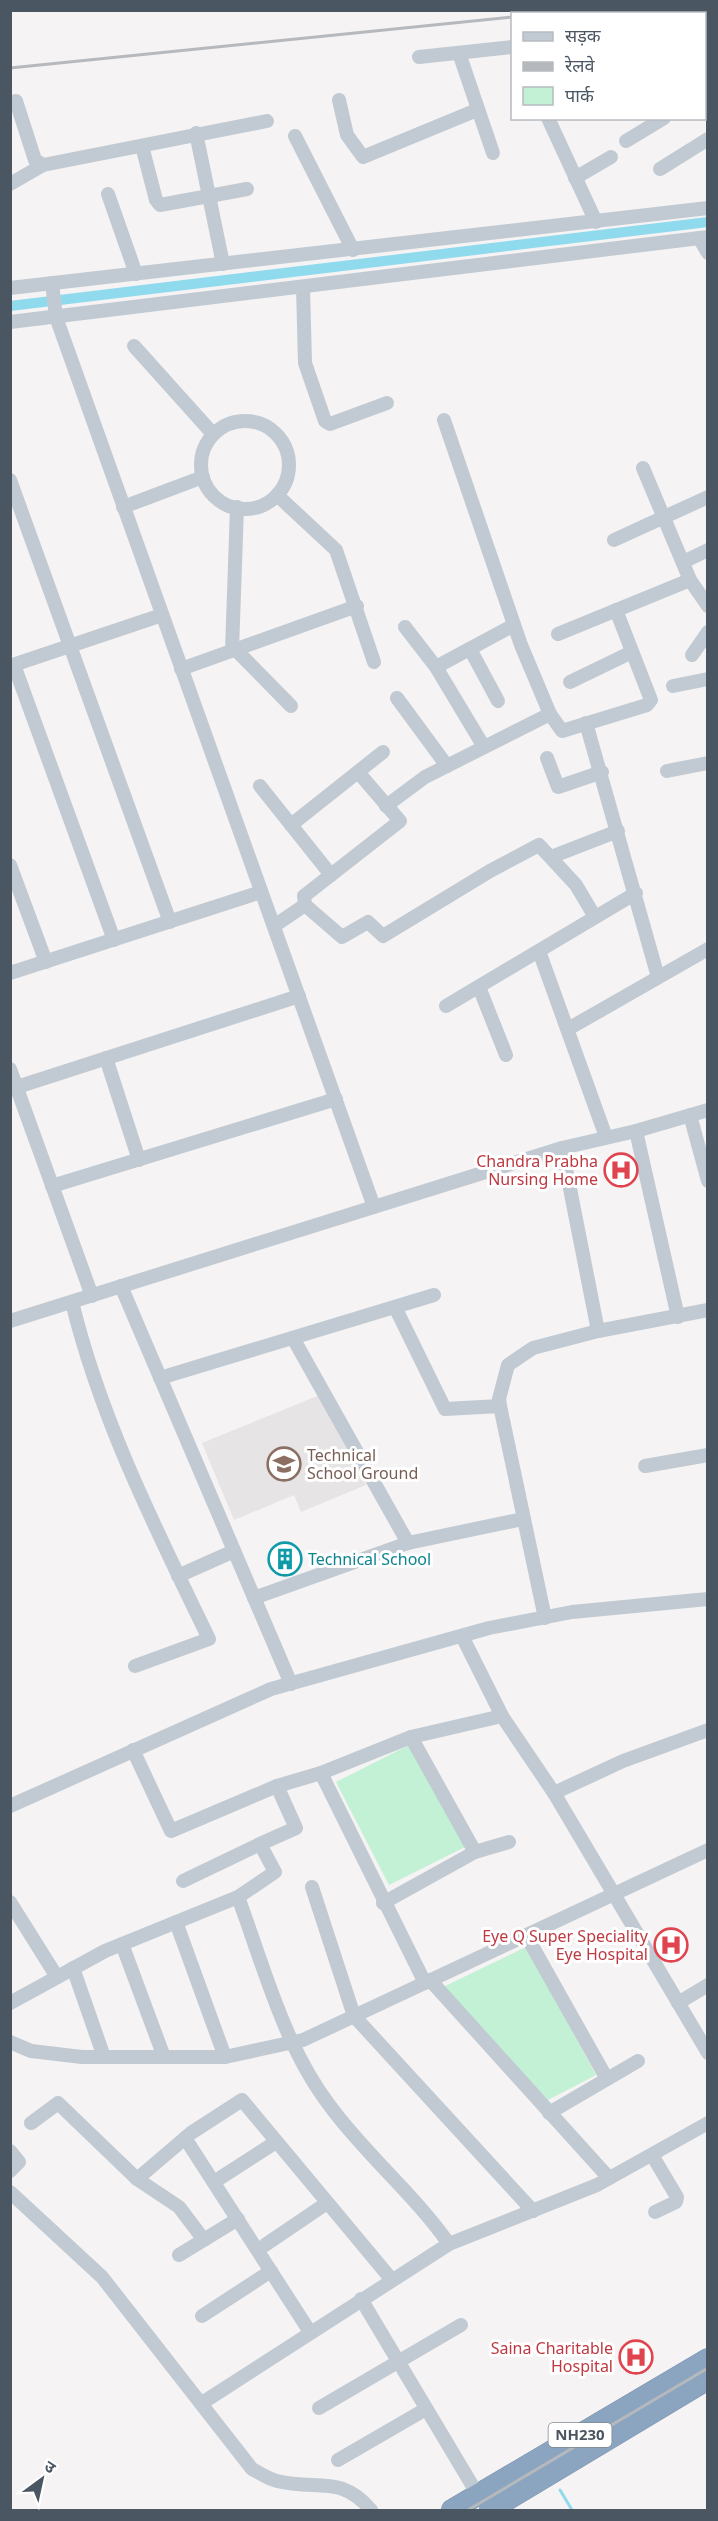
<svg xmlns="http://www.w3.org/2000/svg" width="718" height="2521" font-family="'Noto Sans','Noto Sans Devanagari',sans-serif">
<style>
.education{fill:#e6e4e5}
.green{fill:#c3f1d5}
.lines{fill:none;stroke-linecap:round;stroke-linejoin:round}
.stream{stroke:#90daee;stroke-width:3}
.canal{stroke:#90daee;stroke-width:10}
.highway-casing{stroke:#7690ad;stroke-width:22}
.minor{stroke:#c1cad2;stroke-width:14}
.highway{stroke:#8ba5c1;stroke-width:21}
.rail{stroke:#b5b8bd;stroke-width:3}
.labels{text-anchor:middle;stroke-width:6;stroke-linejoin:round;paint-order:stroke}
.shield{fill:#fff;stroke:#808990;stroke-width:1.5}
.shield-label{font-size:15px;font-weight:bold;fill:#4a5661}
.health-label{font-size:16px;fill:#be3a42;stroke:#fff;text-anchor:end}
.education-label{font-size:16px;fill:#785e54;stroke:#fff;text-anchor:start}
.culture-label{font-size:16px;fill:#0d838f;stroke:#fff;text-anchor:start}
</style>
<rect width="100%" height="100%" fill="#f5f3f3"/>
<path class="education" d="M 327,1392 L 366,1485 L 301,1512 L 294,1495 L 234,1520 L 202,1443 Z"/>
<g class="green">
<path d="M 413,1743 L 467,1846 L 389,1885 L 336,1782 Z"/>
<path d="M 526,1947 L 596,2075 L 548,2100 L 441,1988 Z"/>
</g>
<g class="lines">
<path class="stream" d="M 560,2490 L 572,2510"/>
<path class="canal" d="M 10,306 L 708,222"/>
<g class="highway-casing">
<g id="highway">
<path d="M 452,2510 L 708,2359"/>
<path d="M 490,2510 L 708,2379"/>
</g>
</g>
<g class="minor">
<path d="M 704,21 L 708,21"/>
<path d="M 459,53 L 493,153"/>
<path d="M 419,57 L 512,47"/>
<path d="M 704,97 L 708,102"/>
<path d="M 339,100 L 347,135 L 363,157 L 477,110"/>
<path d="M 16,101 L 35,160 L 43,165 L 267,121"/>
<path d="M 548,118 L 596,222"/>
<path d="M 196,133 L 223,264"/>
<path d="M 295,136 L 353,250"/>
<path d="M 626,141 L 664,118"/>
<path d="M 142,146 L 156,200 L 160,205 L 247,189"/>
<path d="M 660,169 L 708,139"/>
<path d="M 575,178 L 611,157"/>
<path d="M 10,184 L 43,165"/>
<path d="M 108,194 L 136,274"/>
<path d="M 699,238 L 708,253"/>
<path d="M 52,283 L 56,317 L 374,1207"/>
<path d="M 303,287 L 305,363 L 325,421 L 330,424 L 387,403"/>
<path d="M 10,288 L 708,208"/>
<path d="M 10,322 L 708,237"/>
<path d="M 134,346 L 213,434"/>
<path d="M 444,420 L 521,645 L 550,714 L 562,731 L 647,705 L 651,700 L 616,610"/>
<circle cx="245" cy="465" r="44"/>
<path d="M 643,468 L 690,580 L 708,606"/>
<path d="M 10,480 L 170,922"/>
<path d="M 277,495 L 336,550 L 374,662"/>
<path d="M 123,507 L 203,477"/>
<path d="M 614,540 L 708,497"/>
<path d="M 683,562 L 708,550"/>
<path d="M 405,627 L 436,667 L 484,747"/>
<path d="M 558,634 L 690,580"/>
<path d="M 470,649 L 498,701"/>
<path d="M 236,650 L 291,706"/>
<path d="M 232,651 L 237,507"/>
<path d="M 692,655 L 708,632"/>
<path d="M 14,665 L 114,940"/>
<path d="M 10,666 L 162,615"/>
<path d="M 436,667 L 514,625"/>
<path d="M 181,669 L 357,606"/>
<path d="M 570,682 L 632,652"/>
<path d="M 673,686 L 708,679"/>
<path d="M 397,698 L 447,766"/>
<path d="M 586,723 L 658,977"/>
<path d="M 547,758 L 558,787 L 602,772"/>
<path d="M 667,771 L 708,763"/>
<path d="M 260,786 L 331,875"/>
<path d="M 386,806 L 425,777 L 550,714"/>
<path d="M 291,825 L 383,752"/>
<path d="M 551,857 L 618,831"/>
<path d="M 10,865 L 46,962"/>
<path d="M 305,905 L 342,937 L 368,922 L 383,936 L 490,871 L 539,845 L 576,885 L 595,917"/>
<path d="M 274,926 L 305,905 L 304,896 L 400,821 L 358,772"/>
<path d="M 539,951 L 606,1137"/>
<path d="M 10,973 L 261,892"/>
<path d="M 479,987 L 506,1055"/>
<path d="M 446,1006 L 636,893"/>
<path d="M 568,1029 L 708,949"/>
<path d="M 106,1058 L 139,1160"/>
<path d="M 10,1069 L 92,1296"/>
<path d="M 17,1087 L 299,996"/>
<path d="M 690,1115 L 708,1181"/>
<path d="M 636,1131 L 678,1317"/>
<path d="M 562,1148 L 598,1331"/>
<path d="M 52,1186 L 336,1099"/>
<path d="M 121,1286 L 291,1684"/>
<path d="M 72,1302 C 101,1421 156,1529 209,1639 L 135,1666"/>
<path d="M 395,1307 L 445,1409 L 500,1406"/>
<path d="M 10,1321 L 562,1148 L 636,1131 L 708,1110"/>
<path d="M 293,1338 L 408,1543"/>
<path d="M 160,1378 L 434,1295"/>
<path d="M 645,1466 L 708,1455"/>
<path d="M 178,1576 L 234,1551"/>
<path d="M 254,1598 L 408,1543 L 523,1519"/>
<path d="M 545,1618 L 500,1406 L 499,1399 L 508,1365 L 533,1348 L 598,1331 L 708,1310"/>
<path d="M 462,1636 L 502,1716 L 554,1793 L 708,2053"/>
<path d="M 411,1737 L 475,1852"/>
<path d="M 133,1750 L 171,1831 L 277,1786 L 321,1773 L 411,1737 L 502,1716"/>
<path d="M 321,1773 L 425,1983"/>
<path d="M 554,1793 L 623,1761 L 708,1730"/>
<path d="M 10,1806 L 271,1689 L 489,1628 L 572,1612 L 708,1599"/>
<path d="M 260,1844 L 296,1828 L 277,1786"/>
<path d="M 312,1887 L 354,2016 L 533,2211"/>
<path d="M 238,1897 C 264,1967 284,2046 330,2106 C 366,2155 414,2194 449,2244"/>
<path d="M 10,1902 L 57,1977"/>
<path d="M 383,1903 L 475,1852 L 509,1842"/>
<path d="M 176,1922 L 225,2057"/>
<path d="M 526,1935 L 607,2079"/>
<path d="M 122,1944 L 164,2057"/>
<path d="M 73,1968 L 104,2057"/>
<path d="M 430,1980 L 609,2178"/>
<path d="M 10,2003 L 105,1951 L 238,1897 L 275,1872 L 260,1844 L 183,1881"/>
<path d="M 678,2003 L 708,1985"/>
<path d="M 10,2042 L 31,2051 L 82,2057 L 225,2057 L 303,2040 L 708,1850"/>
<path d="M 549,2113 L 638,2061"/>
<path d="M 31,2123 L 58,2103 L 137,2179 L 179,2207 L 204,2240"/>
<path d="M 185,2138 L 310,2332"/>
<path d="M 10,2151 L 19,2162 L 10,2171"/>
<path d="M 652,2155 L 677,2197 L 676,2202 L 655,2212"/>
<path d="M 137,2179 L 191,2133 L 242,2100 L 392,2280"/>
<path d="M 214,2182 L 276,2142"/>
<path d="M 10,2192 L 102,2277 L 252,2469 C 260,2473 268,2479 277,2481 C 317,2491 340,2474 371,2510"/>
<path d="M 265,2245 L 327,2203"/>
<path d="M 179,2255 L 238,2219"/>
<path d="M 361,2299 L 478,2495"/>
<path d="M 202,2316 L 271,2271"/>
<path d="M 202,2403 L 449,2244 L 597,2185 L 708,2123"/>
<path d="M 319,2408 L 461,2325"/>
<path d="M 338,2460 L 426,2409"/>
</g>
<use href="#highway" class="highway"/>
<g class="rail">
<path d="M 544,14 L 573,10"/>
<path d="M 10,68 L 512,17"/>
<path d="M 468,2510 L 708,2368"/>
</g>
</g>
<defs>
<g id="hospital-ring" transform="scale(1.725)"><circle r="9.5" fill="#fff" stroke="#e0444e" stroke-width="1.5"/><path d="M-5-5h3v3.5h4V-5h3V5h-3V1.5h-4V5h-3Z" fill="#e0444e"/></g>
<g id="school-ring" transform="scale(1.725)"><circle r="9.5" fill="#fff" stroke="#8d6e63" stroke-width="1.5"/><path d="M0-5L7-2L0 1L-7-2ZM-4 1L0 2.5L4 1V4Q0 6-4 4Z" fill="#8d6e63"/></g>
<g id="building-ring" transform="scale(1.725)"><circle r="9.5" fill="#fff" stroke="#0f9aa8" stroke-width="1.5"/><path d="M-4-6H4V6H1V3H-1V6H-4ZM-2.5-4.3h1.7v1.8h-1.7ZM.8-4.3h1.7v1.8H.8ZM-2.5-1h1.7V.8h-1.7ZM.8-1h1.7V.8H.8Z" fill="#0f9aa8"/></g>
</defs>
<g fill-rule="evenodd">
<use href="#hospital-ring" x="621" y="1170"/>
<use href="#school-ring" x="284" y="1464"/>
<use href="#building-ring" x="285" y="1559"/>
<use href="#hospital-ring" x="671" y="1945"/>
<use href="#hospital-ring" x="636" y="2357"/>
</g>
<g class="labels">
<rect class="shield" x="548.5" y="2423" width="63" height="24" rx="4.5"/>
<g class="shield-label">
<text x="580" y="2440">NH230</text>
</g>
<g class="health-label">
<text x="598" y="1167">Chandra Prabha<tspan x="598" dy="18">Nursing Home</tspan></text>
<text x="648" y="1942">Eye Q Super Speciality<tspan x="648" dy="18">Eye Hospital</tspan></text>
<text x="613" y="2354">Saina Charitable<tspan x="613" dy="18">Hospital</tspan></text>
</g>
<g class="education-label">
<text x="307" y="1461">Technical<tspan x="307" dy="18">School Ground</tspan></text>
</g>
<g class="culture-label">
<text x="308" y="1565">Technical School</text>
</g>
</g>
<rect width="718" height="2521" fill="none" stroke="#4a5661" stroke-width="24"/>
<rect x="511" y="12" width="195" height="108" fill="#ffffff" stroke="#b7bbc0" stroke-width="1.5"/>
<rect x="523" y="32" width="30" height="9" fill="#c1cad2" stroke="#b7bbc0" stroke-width="1.5"/>
<text x="565" y="42" font-size="18" fill="#4a5661">सड़क</text>
<rect x="523" y="62" width="30" height="9" fill="#b5b8bd" stroke="#b7bbc0" stroke-width="1.5"/>
<text x="565" y="72" font-size="18" fill="#4a5661">रेलवे</text>
<rect x="523" y="87" width="30" height="18" fill="#c3f1d5" stroke="#b7bbc0" stroke-width="1.5"/>
<text x="565" y="102" font-size="18" fill="#4a5661">पार्क</text>
<g transform="translate(42 2479) rotate(33)" stroke="#ffffff" stroke-width="4.5" paint-order="stroke">
<path d="M0-4.5L10 22L0 15L-10 22Z" fill="#4a5661"/>
<text y="-9" font-size="16" font-weight="bold" text-anchor="middle" fill="#4a5661">उ</text>
</g>
</svg>
